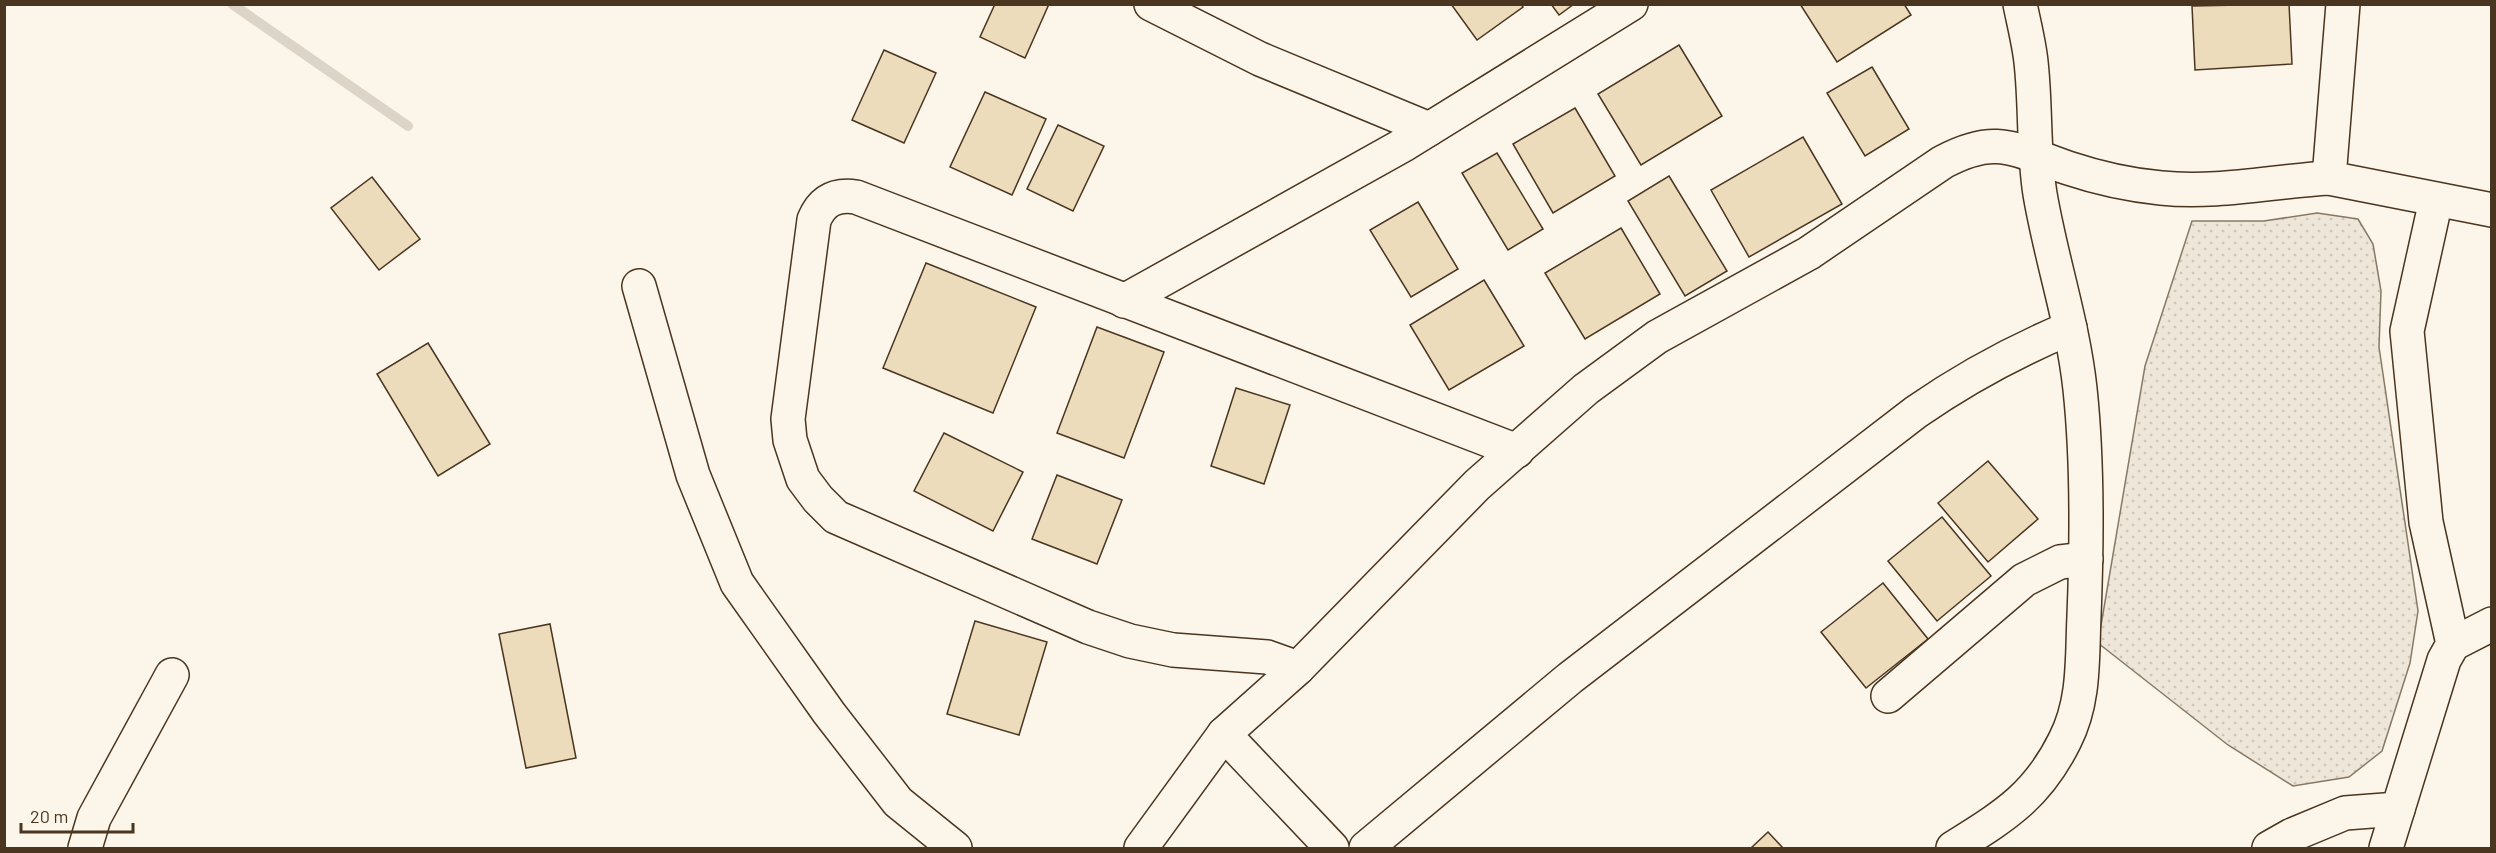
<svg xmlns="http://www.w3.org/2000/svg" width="2496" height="853" font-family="Barlow,sans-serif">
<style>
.park{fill:url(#park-dots);stroke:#887966;stroke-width:1.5}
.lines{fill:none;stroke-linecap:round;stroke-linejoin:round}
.stream{stroke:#dcd4c6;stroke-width:10}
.building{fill:#ecdcbc;stroke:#4a3520;stroke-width:1.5}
.minor-casing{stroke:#4a3520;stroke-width:36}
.minor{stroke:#fbf6e9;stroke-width:33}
</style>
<defs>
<pattern id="park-dots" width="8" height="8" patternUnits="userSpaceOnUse" patternTransform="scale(1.5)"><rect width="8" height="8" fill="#ede6d9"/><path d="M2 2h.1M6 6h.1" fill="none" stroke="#cdc6ba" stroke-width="1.8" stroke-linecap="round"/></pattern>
</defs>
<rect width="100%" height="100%" fill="#fbf6e9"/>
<path class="park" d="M 2317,213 L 2358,219 L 2373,244 L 2381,291 L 2379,347 L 2418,611 L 2410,663 L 2382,751 L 2349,777 L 2293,786 L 2228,745 L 2098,643 L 2145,366 L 2192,221 L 2264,221 Z"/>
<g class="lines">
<path class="stream" d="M 232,4 L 408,126"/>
</g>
<g class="building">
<path d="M 995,4 L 1049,4 L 1025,58 L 980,37 Z"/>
<path d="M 1451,4 L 1521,4 L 1523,7 L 1477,40 Z"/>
<path d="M 1551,4 L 1574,4 L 1559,15 Z"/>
<path d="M 1800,4 L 1904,4 L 1911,15 L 1837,62 Z"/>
<path d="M 2289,4 L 2292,64 L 2195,70 L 2192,6 Z"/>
<path d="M 1679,45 L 1722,116 L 1641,165 L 1598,94 Z"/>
<path d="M 884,50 L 936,73 L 904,143 L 852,120 Z"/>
<path d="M 1872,67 L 1909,129 L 1865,156 L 1827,93 Z"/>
<path d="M 985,92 L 1046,119 L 1012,195 L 950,167 Z"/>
<path d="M 1575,108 L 1615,176 L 1553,213 L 1513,144 Z"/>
<path d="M 1058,125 L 1104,146 L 1073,211 L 1027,189 Z"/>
<path d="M 1803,137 L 1842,204 L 1749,257 L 1711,190 Z"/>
<path d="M 1497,153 L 1543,229 L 1508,250 L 1462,173 Z"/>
<path d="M 1669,176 L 1727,271 L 1685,296 L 1628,201 Z"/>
<path d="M 372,177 L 420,239 L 379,270 L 331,208 Z"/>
<path d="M 1418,202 L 1458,269 L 1411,297 L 1370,230 Z"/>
<path d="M 1621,228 L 1660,294 L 1585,339 L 1545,273 Z"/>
<path d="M 926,263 L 1036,307 L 993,413 L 883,368 Z"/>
<path d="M 1484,280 L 1524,346 L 1449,390 L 1410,325 Z"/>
<path d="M 1097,327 L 1164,352 L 1124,458 L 1057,433 Z"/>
<path d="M 428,343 L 490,444 L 438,476 L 377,374 Z"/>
<path d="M 1236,388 L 1290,405 L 1264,484 L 1211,466 Z"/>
<path d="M 944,433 L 1023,472 L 993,531 L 914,491 Z"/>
<path d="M 1988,461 L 2038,519 L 1988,562 L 1938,503 Z"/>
<path d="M 1057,475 L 1122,500 L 1097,564 L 1032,539 Z"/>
<path d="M 1942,517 L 1991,576 L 1937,621 L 1888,561 Z"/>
<path d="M 1883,583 L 1928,639 L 1866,688 L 1821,632 Z"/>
<path d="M 975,621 L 1047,642 L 1019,735 L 947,714 Z"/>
<path d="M 550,624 L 576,758 L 526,768 L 499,634 Z"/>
<path d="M 1768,832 L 1783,848 L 1751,848 Z"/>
</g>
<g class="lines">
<g class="minor-casing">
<g id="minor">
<path d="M 1151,4 L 1260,59 L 1429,129"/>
<path d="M 2343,4 L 2329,178 L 2492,210"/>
<path d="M 639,286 L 693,475 L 737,583 L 829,713 L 898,802 L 955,848"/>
<path d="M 1124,301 L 1405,144 L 1631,4"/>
<path d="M 2453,644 L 2492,624"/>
<path d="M 1298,668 L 1267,657 L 1173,650 L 1130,641 L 1088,627 L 836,517 L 818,499 L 803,479 L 790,440 L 788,419 L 814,220 C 822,201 835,194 856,197 L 1517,451"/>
<path d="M 1888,696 L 2024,580 L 2060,562 L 2086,559"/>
<path d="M 1224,734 L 1332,848"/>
<path d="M 85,848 L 94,818 L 172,675"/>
<path d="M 1141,848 L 1224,734 L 1298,668 L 1477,485 L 1586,389 L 1657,337 L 1809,253 L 1943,162 C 1997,133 2015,150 2068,168 C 2098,178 2129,185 2161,188 C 2216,194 2274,181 2329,178"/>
<path d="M 1366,848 L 1570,678 L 1916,412 C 1965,378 2015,351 2070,328"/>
<path d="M 1953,848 C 2004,816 2037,797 2065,740 C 2085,701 2082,658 2084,616 C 2087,541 2088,464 2080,389 C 2073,323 2051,259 2040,194 C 2033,150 2036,106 2031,62 C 2029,43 2024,24 2020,4"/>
<path d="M 2269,848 L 2292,835 L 2345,813 L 2398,809"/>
<path d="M 2386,848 L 2444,660 L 2453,644 L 2426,522 L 2407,331 L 2436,200"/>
</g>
</g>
<use href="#minor" class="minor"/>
</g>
<rect width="2496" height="853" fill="none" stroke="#4a3520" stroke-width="12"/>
<path d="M21 823v9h112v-9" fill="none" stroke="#4a3520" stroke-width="3"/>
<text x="30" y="823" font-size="18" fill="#4a3520" stroke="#fbf6e9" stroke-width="4.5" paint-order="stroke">20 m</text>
</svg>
